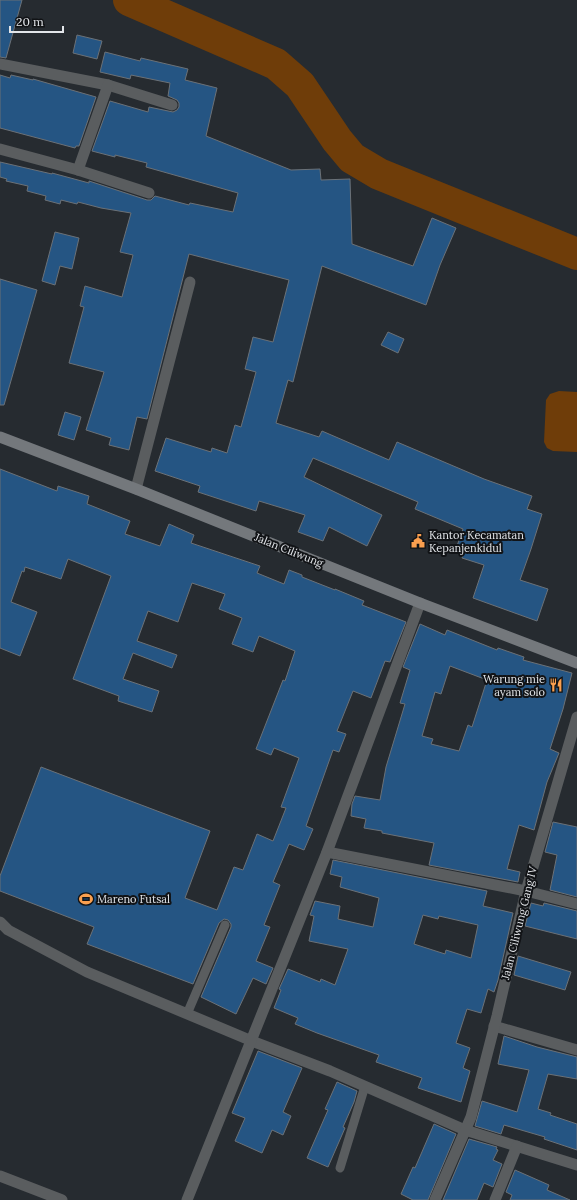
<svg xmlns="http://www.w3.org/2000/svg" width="577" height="1200" font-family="Lora,serif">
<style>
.water{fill:#6f3d09}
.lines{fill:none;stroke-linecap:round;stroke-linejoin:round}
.river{stroke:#6f3d09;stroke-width:32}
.building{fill:#255583;stroke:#6b7177;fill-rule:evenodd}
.service{stroke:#5a5d5f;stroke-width:9}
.minor{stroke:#5a5d5f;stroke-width:11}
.secondary{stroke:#74787c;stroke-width:11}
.labels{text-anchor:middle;stroke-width:4;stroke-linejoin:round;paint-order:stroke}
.poi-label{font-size:11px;fill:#e3e6ea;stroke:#111316;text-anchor:start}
.street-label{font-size:11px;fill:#e3e6ea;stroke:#111316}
</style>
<rect width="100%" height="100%" fill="#262b30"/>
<path class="water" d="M 559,391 L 577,392 L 577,452 L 553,451 L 547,448 L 544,442 L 546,400 L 550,394 Z"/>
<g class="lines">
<path class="river" d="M 129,0 L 276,64 L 300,85 L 337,140 L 352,158 L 379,174 L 577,254"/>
</g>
<g class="building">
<path d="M 0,0 L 22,0 L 6,58 L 0,57 Z"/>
<path d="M 77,35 L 102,41 L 97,59 L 73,53 Z"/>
<path d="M 105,52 L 140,61 L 141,58 L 188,69 L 185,80 L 217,88 L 206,136 L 291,170 L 320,169 L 321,180 L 350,179 L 352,244 L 413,266 L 432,218 L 456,228 L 440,265 L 426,305 L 322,266 L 293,382 L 288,380 L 276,423 L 319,437 L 322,431 L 389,460 L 397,442 L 484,479 L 532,496 L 527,509 L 542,514 L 531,549 L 520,580 L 548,589 L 537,621 L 473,598 L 484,565 L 462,558 L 465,549 L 457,546 L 463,529 L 415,509 L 418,502 L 313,458 L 304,477 L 382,515 L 367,546 L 329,527 L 323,541 L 298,532 L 305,515 L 259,501 L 256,511 L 198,492 L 200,486 L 155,471 L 166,438 L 211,452 L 212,448 L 227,453 L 235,425 L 241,427 L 256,372 L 245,369 L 253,337 L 273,342 L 289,280 L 189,254 L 147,419 L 137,417 L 129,450 L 109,445 L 111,438 L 86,430 L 104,372 L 69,363 L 84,307 L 80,306 L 85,286 L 122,297 L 133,255 L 120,252 L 131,213 L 101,208 L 78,202 L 77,204 L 61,200 L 60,204 L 45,200 L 46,196 L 27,191 L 28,186 L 6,181 L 7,179 L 0,177 L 0,162 L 52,174 L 52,173 L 89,183 L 89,181 L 147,200 L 151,200 L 155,196 L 189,205 L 190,203 L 233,212 L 238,193 L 146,167 L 147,163 L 115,155 L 115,157 L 92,151 L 110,101 L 148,112 L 149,107 L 173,112 L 177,110 L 179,107 L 179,103 L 177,100 L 168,96 L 170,83 L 131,75 L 130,79 L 100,72 Z"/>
<path d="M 0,75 L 10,78 L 11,75 L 33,80 L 33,79 L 96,97 L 79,146 L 76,146 L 75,148 L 0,128 Z"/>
<path d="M 55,232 L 79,238 L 72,269 L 60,266 L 55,285 L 42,281 Z"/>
<path d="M 0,279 L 37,290 L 4,405 L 0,405 Z"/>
<path d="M 388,332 L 404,339 L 398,353 L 381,345 Z"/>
<path d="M 65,412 L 81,417 L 74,440 L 58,435 Z"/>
<path d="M 0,469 L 57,491 L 58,486 L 89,496 L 87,504 L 130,521 L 125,534 L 160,546 L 169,524 L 194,535 L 191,543 L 260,566 L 257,573 L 284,584 L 289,570 L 302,575 L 302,577 L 335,590 L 335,589 L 364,601 L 362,605 L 406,622 L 390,662 L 385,661 L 371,698 L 353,691 L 337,731 L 346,734 L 339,752 L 333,750 L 306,826 L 313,829 L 304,850 L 289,844 L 273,882 L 280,885 L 264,925 L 270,927 L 256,961 L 273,968 L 266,984 L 253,978 L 236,1014 L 201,997 L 231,927 L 231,924 L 228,920 L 224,919 L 219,923 L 193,984 L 87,944 L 94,927 L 0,891 L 0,876 L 41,767 L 210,831 L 185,898 L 217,910 L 234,867 L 243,870 L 257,834 L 273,841 L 286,808 L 281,807 L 299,758 L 274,748 L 271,755 L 256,749 L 283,680 L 285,681 L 295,651 L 259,636 L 253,652 L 232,644 L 242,618 L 219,609 L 225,594 L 192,583 L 178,622 L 148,611 L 137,641 L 177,655 L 172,668 L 133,653 L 123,679 L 159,691 L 152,712 L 118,701 L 119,696 L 73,679 L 111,576 L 68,559 L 61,579 L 25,567 L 24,572 L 22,571 L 11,602 L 37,612 L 20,656 L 0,648 Z"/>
<path d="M 420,624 L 445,635 L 447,630 L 497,650 L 498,648 L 524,657 L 523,660 L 572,673 L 563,709 L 550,749 L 559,753 L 547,782 L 534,830 L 519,825 L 507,869 L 520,872 L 518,882 L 429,865 L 434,843 L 382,833 L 382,831 L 364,828 L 366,819 L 351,816 L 352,804 L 355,796 L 380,800 L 386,767 L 405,704 L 400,703 L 410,670 L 403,667 ZM 450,666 L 487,680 L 472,727 L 468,725 L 459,751 L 431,744 L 433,739 L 422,736 L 435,692 L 441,694 Z"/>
<path d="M 553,822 L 577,827 L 577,897 L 550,890 L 557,855 L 545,852 Z"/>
<path d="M 333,860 L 487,891 L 483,906 L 513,913 L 498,980 L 494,992 L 488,989 L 481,1013 L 467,1009 L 456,1043 L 470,1048 L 463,1068 L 470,1071 L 461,1102 L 418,1088 L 422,1078 L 376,1062 L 379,1055 L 317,1033 L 295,1024 L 298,1018 L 274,1008 L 281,990 L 279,989 L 288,969 L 320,982 L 321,979 L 335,985 L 348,949 L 309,941 L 314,916 L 310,915 L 315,901 L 340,906 L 338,919 L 373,927 L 379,898 L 340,887 L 342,877 L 330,874 ZM 423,915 L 438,919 L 439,916 L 478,925 L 471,958 L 446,950 L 445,954 L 414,944 Z"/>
<path d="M 531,903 L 543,906 L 544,903 L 577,911 L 577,939 L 525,926 Z"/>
<path d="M 518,956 L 571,972 L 565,990 L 514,975 Z"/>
<path d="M 504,1036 L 537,1047 L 577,1057 L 577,1079 L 548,1074 L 538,1109 L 551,1113 L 550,1115 L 577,1124 L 577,1150 L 544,1139 L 545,1137 L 504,1125 L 501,1134 L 475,1126 L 482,1101 L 517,1112 L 529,1070 L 498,1064 Z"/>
<path d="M 258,1051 L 302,1068 L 283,1112 L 291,1116 L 283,1135 L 272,1130 L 262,1153 L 235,1141 L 245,1118 L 232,1113 Z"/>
<path d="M 337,1082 L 357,1091 L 354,1102 L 343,1127 L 345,1128 L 328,1167 L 307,1158 L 328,1110 L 325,1109 Z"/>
<path d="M 434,1124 L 456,1134 L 428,1200 L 413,1200 L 401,1194 L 413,1167 L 415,1168 Z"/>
<path d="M 469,1139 L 497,1147 L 496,1149 L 498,1150 L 493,1160 L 502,1164 L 493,1187 L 484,1183 L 477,1200 L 443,1200 Z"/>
<path d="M 515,1170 L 549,1185 L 547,1190 L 570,1200 L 510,1200 L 512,1195 L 506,1192 Z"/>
</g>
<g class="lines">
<g class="service">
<path d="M 187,1014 L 225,925"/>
<path d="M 340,1168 L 365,1086"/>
</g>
<g class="minor">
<path d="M 0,64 L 108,85 L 172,105"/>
<path d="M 0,149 L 78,170 L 149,193"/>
<path d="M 78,170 L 108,85"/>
<path d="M 136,489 L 190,282"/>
<path d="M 327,852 L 526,891 L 577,904"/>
<path d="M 0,922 L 8,930 L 87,972 L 252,1041 L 330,1071 L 465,1130 L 577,1165"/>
<path d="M 494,1026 L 577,1050"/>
<path d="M 0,1176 L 62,1200"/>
<path d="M 187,1200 L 327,852 L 420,603"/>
<path d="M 435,1200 L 471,1117 L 497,1016 L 526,891 L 577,717"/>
<path d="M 495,1200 L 517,1146"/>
</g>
<path class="secondary" d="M 0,437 L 136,489 L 420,603 L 577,663"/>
</g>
<defs>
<g id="civic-bare" transform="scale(1.08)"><path d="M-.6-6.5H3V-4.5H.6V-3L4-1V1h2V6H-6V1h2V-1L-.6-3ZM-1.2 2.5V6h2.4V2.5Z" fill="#fa9f4f" stroke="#111316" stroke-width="2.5" paint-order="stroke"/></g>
<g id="restaurant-bare" transform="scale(1.08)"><path d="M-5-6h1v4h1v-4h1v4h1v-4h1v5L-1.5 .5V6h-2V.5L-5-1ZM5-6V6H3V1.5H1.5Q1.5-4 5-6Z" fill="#fa9f4f" stroke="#111316" stroke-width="2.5" paint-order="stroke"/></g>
<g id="stadium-bare" transform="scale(1.08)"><path d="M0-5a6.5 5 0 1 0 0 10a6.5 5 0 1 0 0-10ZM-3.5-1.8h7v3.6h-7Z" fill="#fa9f4f" stroke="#111316" stroke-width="2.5" paint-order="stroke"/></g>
</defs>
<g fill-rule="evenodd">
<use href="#civic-bare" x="418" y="541"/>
<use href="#restaurant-bare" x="556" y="685"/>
<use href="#stadium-bare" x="86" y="899"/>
</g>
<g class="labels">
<g class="poi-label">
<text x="429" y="539">Kantor Kecamatan<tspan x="429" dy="13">Kepanjenkidul</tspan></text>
<text x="545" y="683" text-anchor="end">Warung mie<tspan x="545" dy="13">ayam solo</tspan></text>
<text x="97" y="903">Mareno Futsal</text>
</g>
<g class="street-label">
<text transform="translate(289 550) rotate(22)" y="4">Jalan Ciliwung</text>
<text transform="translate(519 923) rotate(-76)" y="4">Jalan Ciliwung Gang IV</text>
</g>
</g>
<path d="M10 26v6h53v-6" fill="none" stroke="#e3e6ea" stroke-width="2"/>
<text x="16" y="26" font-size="12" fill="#e3e6ea" stroke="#111316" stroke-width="3" paint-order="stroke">20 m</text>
</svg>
